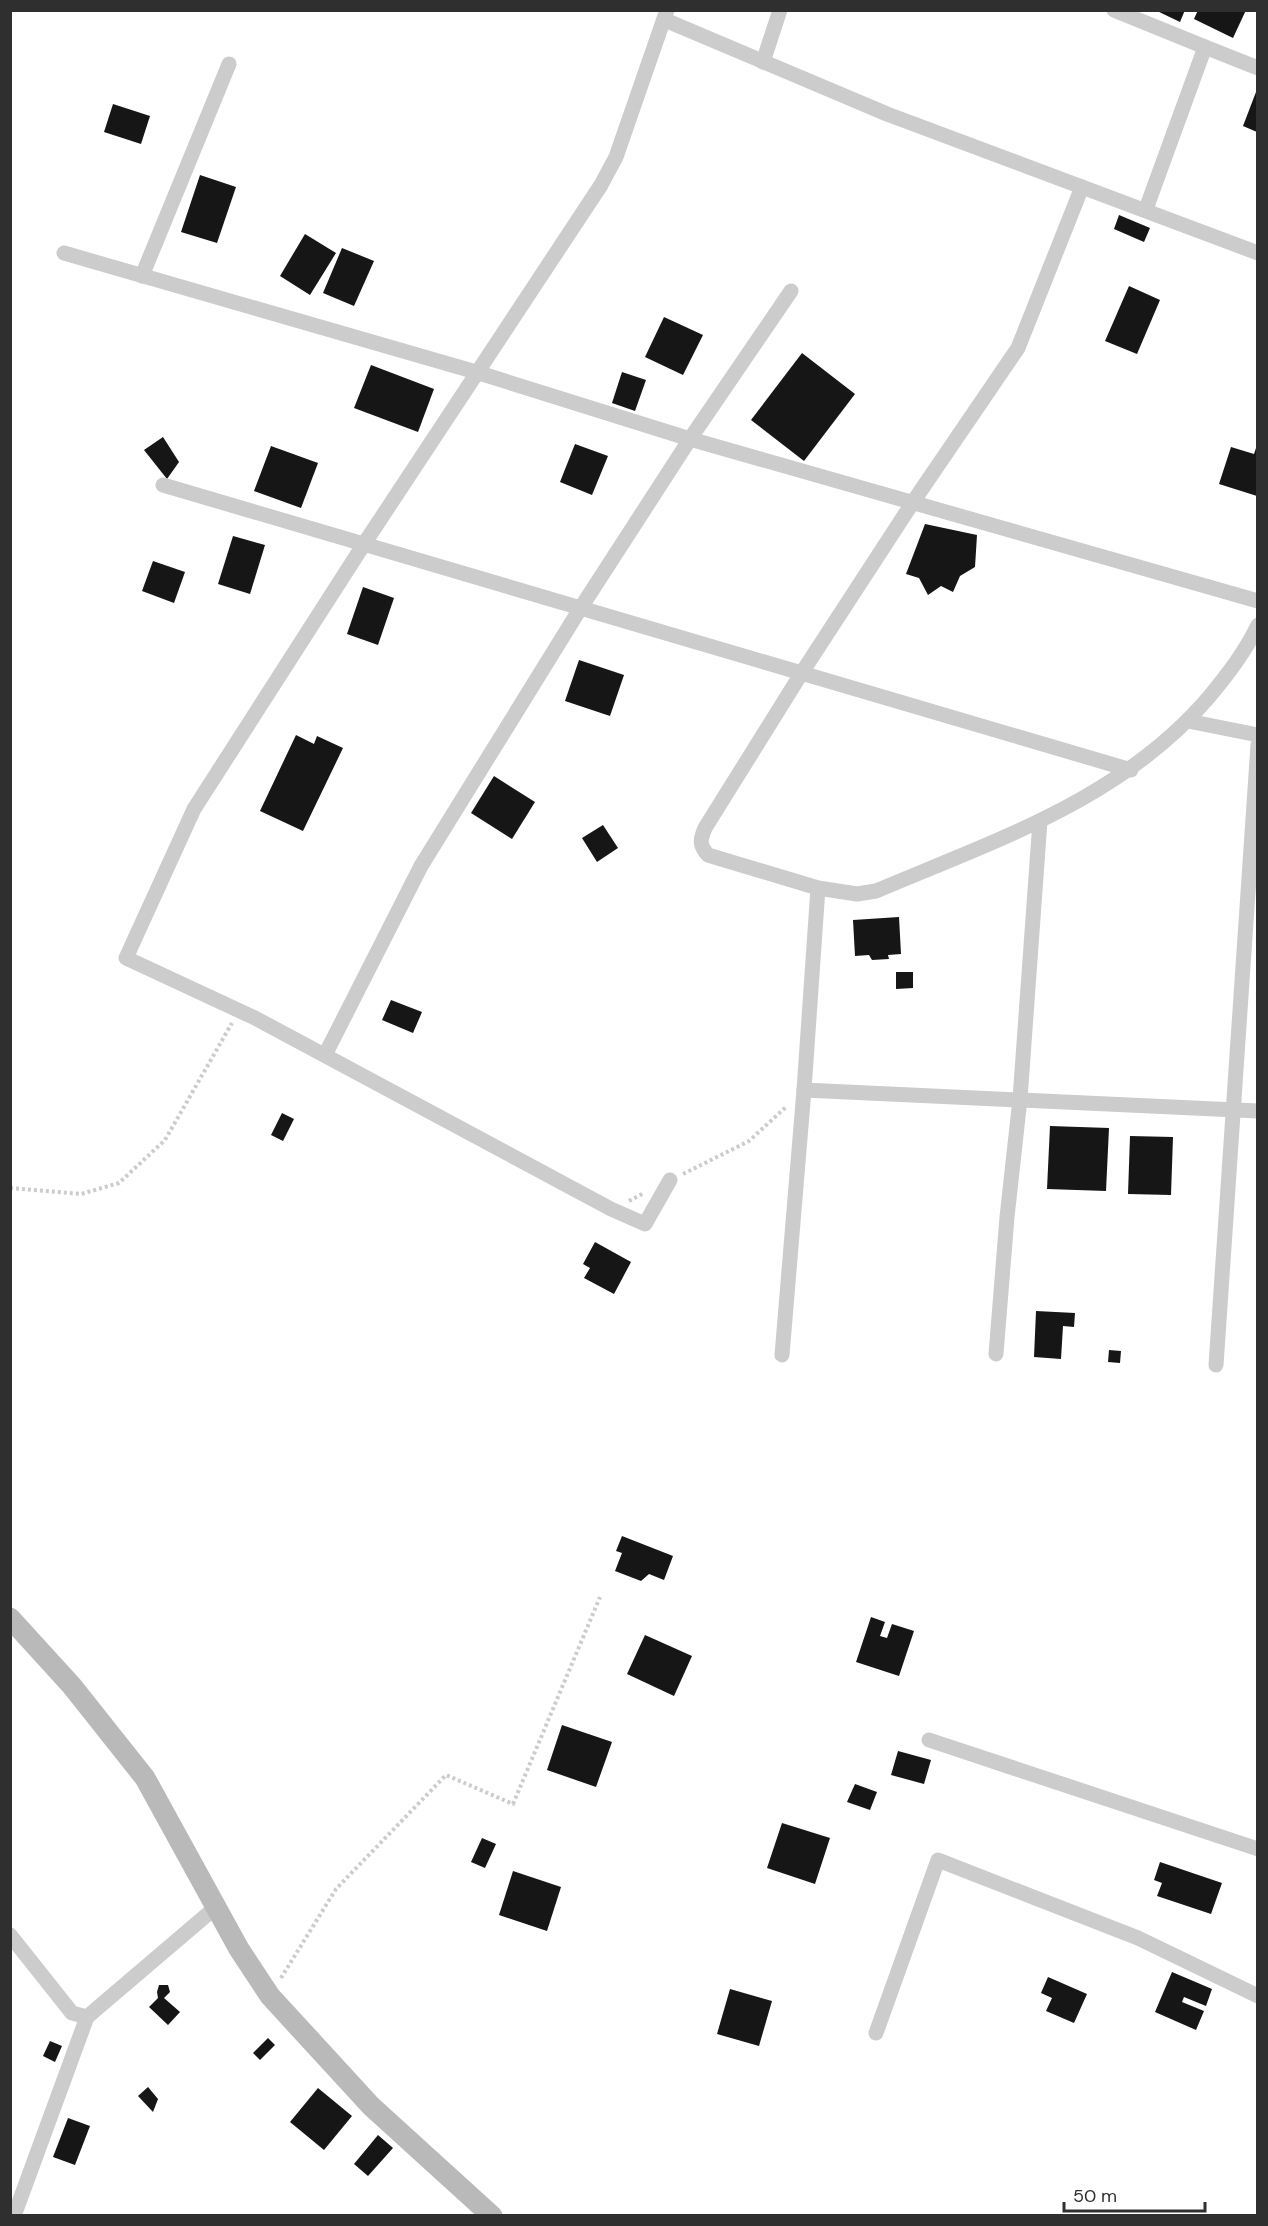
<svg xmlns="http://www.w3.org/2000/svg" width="1268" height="2226" font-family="'DM Sans',sans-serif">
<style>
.building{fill:#161616}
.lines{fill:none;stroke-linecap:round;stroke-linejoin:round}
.path{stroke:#ccc;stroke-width:4;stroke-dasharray:3 3;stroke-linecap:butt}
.street{stroke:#ccc;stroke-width:15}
.secondary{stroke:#b9b9b9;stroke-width:21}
</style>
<rect width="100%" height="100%" fill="#fff"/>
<g class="building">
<path d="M 1155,10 L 1185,10 L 1180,22 Z"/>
<path d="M 1198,10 L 1246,10 L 1233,38 L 1194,19 Z"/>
<path d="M 1256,92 L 1257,93 L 1257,132 L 1243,126 Z"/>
<path d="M 113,104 L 150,116 L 141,144 L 104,132 Z"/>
<path d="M 200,175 L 236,187 L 217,243 L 181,232 Z"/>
<path d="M 1119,215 L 1150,228 L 1144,242 L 1114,229 Z"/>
<path d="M 305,234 L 336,253 L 310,295 L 280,276 Z"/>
<path d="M 342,248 L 374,261 L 354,306 L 323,293 Z"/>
<path d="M 1129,286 L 1160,300 L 1137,354 L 1105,341 Z"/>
<path d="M 664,317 L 703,335 L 683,375 L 645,357 Z"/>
<path d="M 802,353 L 855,394 L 804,461 L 751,420 Z"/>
<path d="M 371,365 L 434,389 L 418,432 L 354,408 Z"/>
<path d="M 622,372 L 646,380 L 635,411 L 612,403 Z"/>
<path d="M 163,437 L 179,462 L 167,479 L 144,450 Z"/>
<path d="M 575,444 L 608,456 L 592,495 L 560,482 Z"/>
<path d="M 1257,445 L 1257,496 L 1219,484 L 1231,447 L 1254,454 Z"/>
<path d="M 271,446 L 318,463 L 301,508 L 254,491 Z"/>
<path d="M 925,524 L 977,535 L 975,567 L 960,576 L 953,592 L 941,586 L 928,595 L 919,578 L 906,574 Z"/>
<path d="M 233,536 L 265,545 L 250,594 L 218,584 Z"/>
<path d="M 153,561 L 185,572 L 174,603 L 142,591 Z"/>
<path d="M 363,587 L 394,598 L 378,645 L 347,634 Z"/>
<path d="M 579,660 L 624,675 L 610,716 L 565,701 Z"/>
<path d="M 296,735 L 314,744 L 317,736 L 343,748 L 303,831 L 260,811 Z"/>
<path d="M 494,776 L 535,802 L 512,839 L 471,813 Z"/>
<path d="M 603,825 L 618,848 L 597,862 L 582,838 Z"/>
<path d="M 899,917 L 901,954 L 888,955 L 889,959 L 872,960 L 869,955 L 855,956 L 853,920 Z"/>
<path d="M 896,972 L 913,972 L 913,988 L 896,989 Z"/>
<path d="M 391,1000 L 422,1012 L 413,1033 L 382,1020 Z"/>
<path d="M 282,1113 L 294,1119 L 283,1141 L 271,1135 Z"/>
<path d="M 1050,1126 L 1109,1128 L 1106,1191 L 1047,1189 Z"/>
<path d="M 1130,1136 L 1173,1137 L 1171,1195 L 1128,1194 Z"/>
<path d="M 595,1242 L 631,1262 L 614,1294 L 584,1278 L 590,1268 L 583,1264 Z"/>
<path d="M 1036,1311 L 1075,1313 L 1074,1327 L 1063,1326 L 1061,1359 L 1034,1357 Z"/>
<path d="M 1109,1350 L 1121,1351 L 1120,1363 L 1108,1362 Z"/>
<path d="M 622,1536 L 673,1556 L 664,1580 L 649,1574 L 641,1581 L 615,1571 L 622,1553 L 616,1551 Z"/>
<path d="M 871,1617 L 885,1622 L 880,1636 L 887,1638 L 892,1624 L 914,1631 L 899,1676 L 856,1662 Z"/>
<path d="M 645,1635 L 692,1656 L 674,1696 L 627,1674 Z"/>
<path d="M 562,1725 L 612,1742 L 596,1787 L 547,1770 Z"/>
<path d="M 898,1751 L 931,1760 L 924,1784 L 891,1775 Z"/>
<path d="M 855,1784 L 877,1792 L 870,1810 L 847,1802 Z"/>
<path d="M 782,1823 L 830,1838 L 815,1884 L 767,1868 Z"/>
<path d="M 482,1838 L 496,1844 L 485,1868 L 471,1862 Z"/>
<path d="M 1160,1862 L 1222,1883 L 1211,1914 L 1157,1896 L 1162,1883 L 1154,1880 Z"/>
<path d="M 513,1871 L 561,1887 L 547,1931 L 499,1915 Z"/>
<path d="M 1172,1972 L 1212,1989 L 1206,2006 L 1184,1997 L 1182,2002 L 1204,2011 L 1196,2030 L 1155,2012 Z"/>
<path d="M 1048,1977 L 1087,1994 L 1074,2023 L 1046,2011 L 1052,1998 L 1041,1993 Z"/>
<path d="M 159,1985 L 168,1985 L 170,1992 L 164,1998 L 180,2012 L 168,2025 L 149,2007 L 158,1998 L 157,1992 Z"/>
<path d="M 730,1989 L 772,2001 L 759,2046 L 717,2034 Z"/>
<path d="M 268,2038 L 275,2045 L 260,2060 L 253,2053 Z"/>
<path d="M 50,2041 L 62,2046 L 55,2062 L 43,2056 Z"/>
<path d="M 148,2087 L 158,2099 L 153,2112 L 138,2096 Z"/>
<path d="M 318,2088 L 352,2116 L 324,2150 L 290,2122 Z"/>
<path d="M 68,2118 L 90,2126 L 75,2165 L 53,2157 Z"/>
<path d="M 378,2135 L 393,2148 L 368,2176 L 354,2164 Z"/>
</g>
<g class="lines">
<g class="path">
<path d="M 683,1174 L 749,1141 L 786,1107"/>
<path d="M 10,1188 L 81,1194 L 119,1183 L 165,1140 L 232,1023"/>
<path d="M 629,1201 L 644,1193"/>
<path d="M 281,1978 L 336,1889 L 446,1775 L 513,1804 L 600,1597"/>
</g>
<g class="street">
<path d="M 667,10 L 616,157 L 601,185 L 364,544 L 194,809 L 126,958 L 255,1018 L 611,1209 L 645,1224 L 670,1180"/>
<path d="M 1114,10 L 1205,47 L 1146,209"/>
<path d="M 665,20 L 887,114 L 1082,187"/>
<path d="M 1205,47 L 1258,68"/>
<path d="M 763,62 L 780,10"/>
<path d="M 64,253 L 476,372 L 690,439 L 1258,601"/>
<path d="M 1258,253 L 1082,187 L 1018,348 L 913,502 L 801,674 L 705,828 C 700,840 699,845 708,855 L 818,888 L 857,894 L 876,891 C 996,840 1122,799 1209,697 C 1228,674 1245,652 1258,625"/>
<path d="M 142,276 L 229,64"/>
<path d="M 163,485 L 1131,770"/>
<path d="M 1188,721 L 1258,735"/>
<path d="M 818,888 L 804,1090 L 1258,1111"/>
<path d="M 325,1055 L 421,866 L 580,609 L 690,439 L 791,291"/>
<path d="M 996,1354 L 1007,1217 L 1020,1099 L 1040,821"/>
<path d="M 782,1355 L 804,1090"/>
<path d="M 1216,1365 L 1258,745"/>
<path d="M 929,1740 L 1258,1849"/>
<path d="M 10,1935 L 72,2013 L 87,2017 L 216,1907"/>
<path d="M 876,2033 L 938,1860 L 1138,1938 L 1258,1996"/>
<path d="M 14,2216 L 87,2017"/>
</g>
<path class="secondary" d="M 10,1618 L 72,1686 L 145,1778 L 239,1949 L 270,1996 L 371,2106 L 492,2216"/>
</g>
<rect width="1268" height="2226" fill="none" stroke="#2f2f2f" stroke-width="24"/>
<path d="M1064 2202v9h141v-9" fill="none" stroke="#2f2f2f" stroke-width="3"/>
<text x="1073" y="2202" font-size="18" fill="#2f2f2f" stroke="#ffffff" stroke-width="4.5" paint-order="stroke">50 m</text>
</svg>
